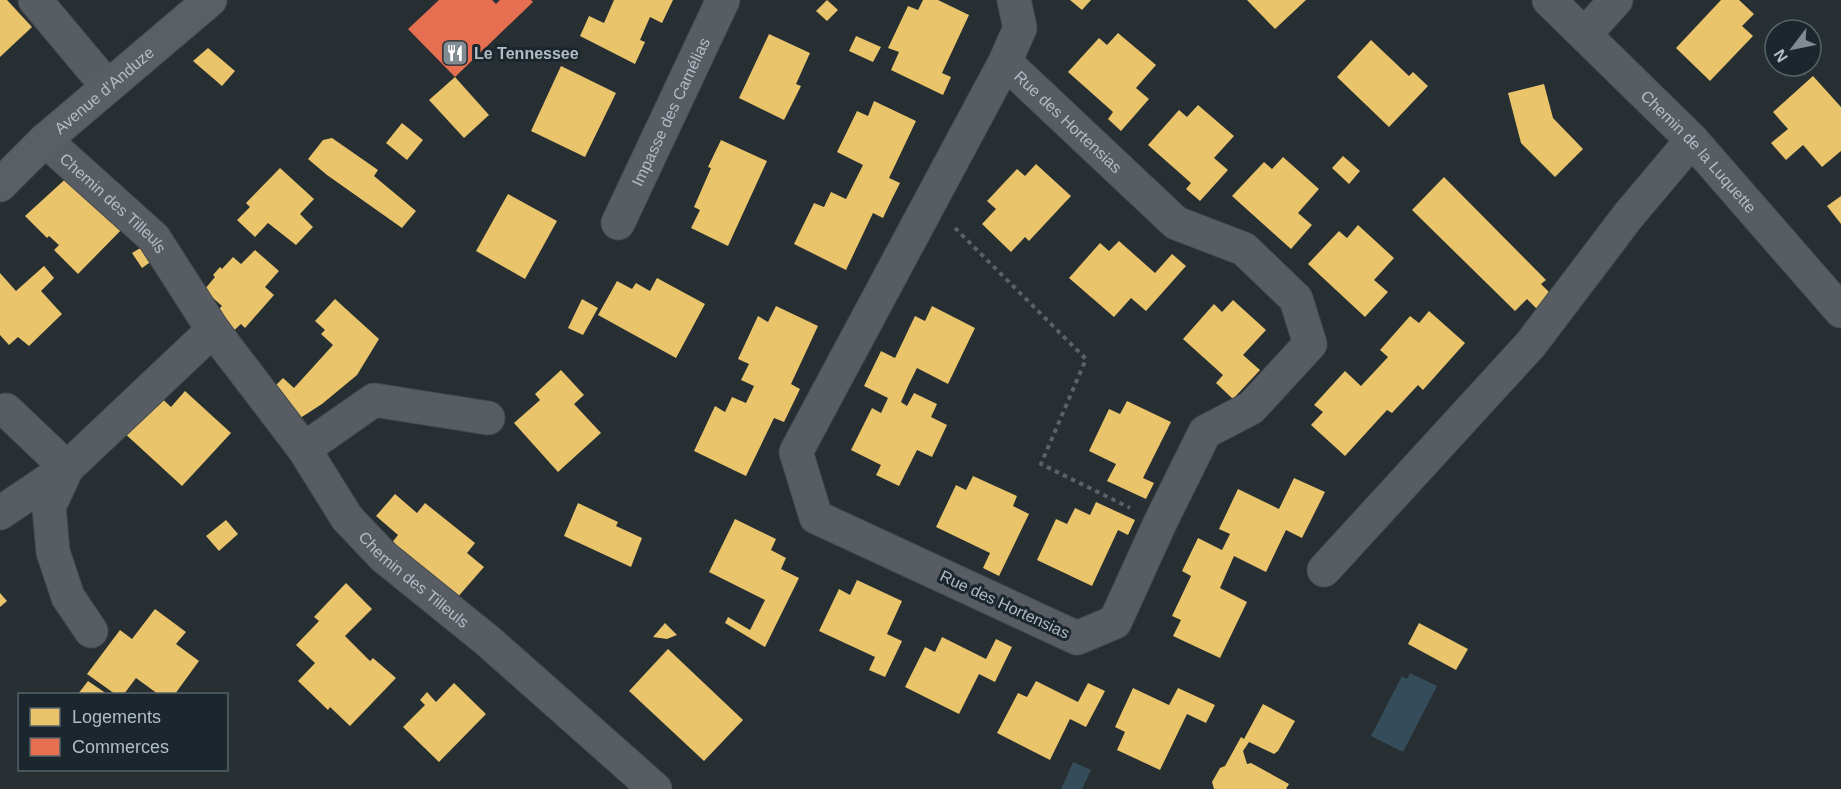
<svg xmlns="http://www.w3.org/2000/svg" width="1841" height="789" font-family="Helvetica,sans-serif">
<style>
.water{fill:#354d5a}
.homes{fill:#e9c46a}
.shops{fill:#e76f51}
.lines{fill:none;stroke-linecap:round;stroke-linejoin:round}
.minor-casing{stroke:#454b4e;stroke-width:35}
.major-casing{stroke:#454c50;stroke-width:35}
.path{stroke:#5b6265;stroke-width:4;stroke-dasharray:4.5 4.5;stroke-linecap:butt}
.minor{stroke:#575d62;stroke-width:33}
.major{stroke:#5a5f64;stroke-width:33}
.labels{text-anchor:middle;stroke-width:6;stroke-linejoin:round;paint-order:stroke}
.poi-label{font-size:16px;font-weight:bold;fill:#b1bdc5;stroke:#1b272d;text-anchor:start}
.street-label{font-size:16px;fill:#b1bdc5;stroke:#1b272d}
</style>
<rect width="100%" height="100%" fill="#272f33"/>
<g class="water">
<path d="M 1410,673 L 1437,686 L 1403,752 L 1371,736 L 1402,676 L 1407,679 Z"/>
<path d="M 1073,762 L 1091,770 L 1082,789 L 1061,789 Z"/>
</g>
<g class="homes">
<path d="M 0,0 L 7,0 L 32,27 L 0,57 Z"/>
<path d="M 614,0 L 673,0 L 662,23 L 650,17 L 640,40 L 645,42 L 635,64 L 580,36 L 589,16 L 604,23 Z"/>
<path d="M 827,0 L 838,10 L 827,21 L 816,11 Z"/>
<path d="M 923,0 L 938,0 L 969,15 L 942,73 L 951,77 L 943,95 L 891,70 L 899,52 L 888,48 L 908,6 L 918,10 Z"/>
<path d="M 1070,0 L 1091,0 L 1082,10 Z"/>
<path d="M 1247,0 L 1306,0 L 1275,29 Z"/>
<path d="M 1721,0 L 1739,0 L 1754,14 L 1742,26 L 1753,36 L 1710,81 L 1676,48 Z"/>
<path d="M 1118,33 L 1156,65 L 1136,88 L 1149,99 L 1121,131 L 1108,119 L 1113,112 L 1068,72 L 1099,38 L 1107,45 Z"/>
<path d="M 769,34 L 810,53 L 796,84 L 801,86 L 784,120 L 739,98 Z"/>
<path d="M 856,36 L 881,47 L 873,62 L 849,51 Z"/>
<path d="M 1371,40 L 1409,76 L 1413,72 L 1428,86 L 1389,127 L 1337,77 Z"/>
<path d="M 208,48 L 235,71 L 222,86 L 193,61 Z"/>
<path d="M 561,66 L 616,93 L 585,157 L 531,131 Z"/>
<path d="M 1813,76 L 1841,107 L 1841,151 L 1822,167 L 1803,145 L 1786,160 L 1771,143 L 1788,129 L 1773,112 Z"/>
<path d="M 455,77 L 489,115 L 464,138 L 429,100 Z"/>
<path d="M 1544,84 L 1553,118 L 1583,149 L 1555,177 L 1521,143 L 1508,93 Z"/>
<path d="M 874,101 L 916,121 L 889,178 L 900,183 L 891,201 L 883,218 L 873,213 L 846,270 L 794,244 L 814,203 L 824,207 L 831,192 L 846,199 L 863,165 L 837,152 L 857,111 L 868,116 Z"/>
<path d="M 1198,105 L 1234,136 L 1214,158 L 1228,170 L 1200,201 L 1186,189 L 1191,183 L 1148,145 L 1179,110 L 1187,117 Z"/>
<path d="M 402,123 L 423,140 L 407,160 L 386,143 Z"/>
<path d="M 332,138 L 378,170 L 374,176 L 416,211 L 402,228 L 327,175 L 308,159 L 323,140 Z"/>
<path d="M 721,140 L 767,161 L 728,246 L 691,228 L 700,210 L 694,207 L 711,168 L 708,167 Z"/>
<path d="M 1343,156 L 1360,171 L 1349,184 L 1332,168 Z"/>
<path d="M 1283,157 L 1319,189 L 1298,213 L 1312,225 L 1291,249 L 1232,196 L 1264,162 L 1272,169 Z"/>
<path d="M 1036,164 L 1071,196 L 1029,241 L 1025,237 L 1011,252 L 982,224 L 996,209 L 987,201 L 1017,169 L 1025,176 Z"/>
<path d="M 280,168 L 314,199 L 300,214 L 313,227 L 296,245 L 268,223 L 255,237 L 237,220 L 250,207 L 246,203 Z"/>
<path d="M 72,173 L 127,224 L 78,274 L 54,250 L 59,245 L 49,236 L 47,238 L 25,216 Z"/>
<path d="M 1444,177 L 1546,280 L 1541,284 L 1554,297 L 1539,311 L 1527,299 L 1515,311 L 1412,210 Z"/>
<path d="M 508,194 L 557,221 L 525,279 L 476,251 Z"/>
<path d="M 1841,196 L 1841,224 L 1827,206 Z"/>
<path d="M 1358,225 L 1394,258 L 1374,280 L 1388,292 L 1365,317 L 1308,264 L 1339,231 L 1347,238 Z"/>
<path d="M 1119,241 L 1155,273 L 1172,254 L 1186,266 L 1146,311 L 1131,298 L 1114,317 L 1069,278 L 1100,243 L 1109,251 Z"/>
<path d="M 147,244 L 156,258 L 142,268 L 132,253 Z"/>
<path d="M 255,250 L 279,271 L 265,287 L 274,295 L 245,328 L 241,324 L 228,336 L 212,316 L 222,306 L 204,290 L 215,277 L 213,275 L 220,267 L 222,269 L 233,257 L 241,264 Z"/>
<path d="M 44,266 L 54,278 L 41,291 L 62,314 L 29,346 L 18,337 L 9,345 L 0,335 L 0,273 L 16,291 Z"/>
<path d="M 657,278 L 705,304 L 676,358 L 598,315 L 617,281 L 632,289 L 636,283 L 650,291 Z"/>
<path d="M 335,299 L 379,339 L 357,375 L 322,404 L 294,422 L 268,393 L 283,378 L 294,388 L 333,345 L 321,334 L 325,330 L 315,321 Z"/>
<path d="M 582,299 L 598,308 L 583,335 L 568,328 Z"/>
<path d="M 1233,300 L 1266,330 L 1243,355 L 1260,370 L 1233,399 L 1216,383 L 1223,375 L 1183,339 L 1214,304 L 1222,312 Z"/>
<path d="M 776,306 L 818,326 L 791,384 L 800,389 L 784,422 L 774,418 L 746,476 L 694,451 L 715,406 L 725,412 L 732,397 L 746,403 L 754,386 L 741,380 L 749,364 L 738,359 L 758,316 L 768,322 Z"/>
<path d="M 932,306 L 975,328 L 948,384 L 917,368 L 908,386 L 901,402 L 907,406 L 914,393 L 937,404 L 931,417 L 947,425 L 932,457 L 917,450 L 899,486 L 876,475 L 881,465 L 851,450 L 872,408 L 881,413 L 888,398 L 864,386 L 881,351 L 895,358 L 915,316 L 925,321 Z"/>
<path d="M 1429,311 L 1465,343 L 1423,390 L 1418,385 L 1392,413 L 1387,410 L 1345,456 L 1311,425 L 1323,412 L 1314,405 L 1345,371 L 1361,386 L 1388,357 L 1380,350 L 1410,316 L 1419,323 Z"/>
<path d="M 561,370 L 584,395 L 574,404 L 601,433 L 558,472 L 514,423 L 540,400 L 535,394 Z"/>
<path d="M 185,391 L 231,433 L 182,486 L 121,430 L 155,392 L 171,407 Z"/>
<path d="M 1127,401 L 1171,422 L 1143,478 L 1154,483 L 1146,499 L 1107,481 L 1116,464 L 1089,451 L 1109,409 L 1120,414 Z"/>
<path d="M 973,476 L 1017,496 L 1013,506 L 1029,514 L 999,576 L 983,568 L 990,553 L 936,527 L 956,485 L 966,490 Z"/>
<path d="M 1294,478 L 1325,492 L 1302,538 L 1286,530 L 1266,572 L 1234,556 L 1220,588 L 1247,602 L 1220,658 L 1173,636 L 1181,620 L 1172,616 L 1191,576 L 1182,571 L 1198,538 L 1222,550 L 1230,534 L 1219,529 L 1238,489 L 1279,509 Z"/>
<path d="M 395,494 L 417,513 L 425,503 L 475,543 L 467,553 L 484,567 L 456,599 L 390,545 L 398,535 L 376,516 Z"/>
<path d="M 1096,502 L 1135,520 L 1128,535 L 1118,530 L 1092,586 L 1037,560 L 1056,519 L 1067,524 L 1075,508 L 1090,515 Z"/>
<path d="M 578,503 L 618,522 L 616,526 L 642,538 L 631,567 L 564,536 Z"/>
<path d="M 735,519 L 776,539 L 771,550 L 786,558 L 781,569 L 799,578 L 765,647 L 725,623 L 728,617 L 750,630 L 765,600 L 709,572 Z"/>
<path d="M 226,520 L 238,534 L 219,551 L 206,536 Z"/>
<path d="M 857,580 L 902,601 L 887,634 L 902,641 L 885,677 L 869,670 L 875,657 L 819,631 L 839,589 L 850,595 Z"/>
<path d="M 346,583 L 372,609 L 345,636 L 370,661 L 373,658 L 396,678 L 350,726 L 330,707 L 328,710 L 298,681 L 315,663 L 296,645 L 319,621 L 314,617 Z"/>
<path d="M 0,593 L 7,601 L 0,607 Z"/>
<path d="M 155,609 L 186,632 L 176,644 L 199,661 L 175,694 L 158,694 L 136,678 L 124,694 L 115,694 L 87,674 L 120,630 L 132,639 Z"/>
<path d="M 665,623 L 677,635 L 667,639 L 653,637 Z"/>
<path d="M 1419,623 L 1468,649 L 1456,670 L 1408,644 Z"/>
<path d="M 942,637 L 986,659 L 996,639 L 1012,647 L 995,682 L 979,674 L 959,714 L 905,687 L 925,647 L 935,652 Z"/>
<path d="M 668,649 L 743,720 L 704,761 L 629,691 Z"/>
<path d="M 88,681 L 107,694 L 78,694 Z"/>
<path d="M 1036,681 L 1078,702 L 1088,683 L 1105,691 L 1086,727 L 1070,719 L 1050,760 L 997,733 L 1018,693 L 1027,697 Z"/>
<path d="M 454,683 L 486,714 L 439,762 L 403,727 L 425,705 L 420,700 L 427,692 L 436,702 Z"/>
<path d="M 1133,688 L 1169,705 L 1178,688 L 1215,705 L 1206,723 L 1187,714 L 1160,770 L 1117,750 L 1125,732 L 1115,727 Z"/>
<path d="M 1263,704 L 1295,721 L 1278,751 L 1274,754 L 1249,742 L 1243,751 L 1247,764 L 1251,763 L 1289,784 L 1286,789 L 1214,789 L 1212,782 L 1220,768 L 1225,766 L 1241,737 L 1244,739 Z"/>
</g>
<path class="shops" d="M 439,0 L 492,0 L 496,4 L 500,0 L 531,0 L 533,2 L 455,77 L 408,29 Z"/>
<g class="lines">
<g class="minor-casing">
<g id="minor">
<path d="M 35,0 L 107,86"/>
<path id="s1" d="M 1549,0 L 1692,140 L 1841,311"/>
<path d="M 1585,34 L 1616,0"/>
<path id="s2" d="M 1005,62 L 1176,223 L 1244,249 L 1296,299 L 1310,344 L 1251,408 L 1205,432 L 1160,523 L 1115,622 L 1077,638 L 816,517 L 796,452 L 1005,62 L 1020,28 L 1014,0"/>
<path id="s3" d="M 45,140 L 154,238 L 213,330 L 304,449 L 347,518 L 384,557 L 488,641 L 655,789"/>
<path id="s4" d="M 618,223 L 723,0"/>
<path d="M 6,410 L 67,468 L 49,507 L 53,552 L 68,597 L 91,631"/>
<path d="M 304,449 L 374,400 L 488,418"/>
<path d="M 0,513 L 67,468 L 213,330"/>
<path d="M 1324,570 L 1531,344 L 1628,216 L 1692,140"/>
</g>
</g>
<g class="major-casing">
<g id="major">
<path id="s5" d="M 0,185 L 45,140 L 210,0"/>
</g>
</g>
<path class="path" d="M 955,228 L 1086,359 L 1041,464 L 1130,508"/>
<use href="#minor" class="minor"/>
<use href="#major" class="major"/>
</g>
<defs>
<g id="restaurant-square" transform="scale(1.35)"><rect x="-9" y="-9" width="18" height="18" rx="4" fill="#818b92" stroke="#1b272d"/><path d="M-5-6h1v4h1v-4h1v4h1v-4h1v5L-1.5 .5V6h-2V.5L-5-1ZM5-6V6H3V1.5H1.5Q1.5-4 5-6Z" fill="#fff"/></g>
</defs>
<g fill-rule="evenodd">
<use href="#restaurant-square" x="455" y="53"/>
</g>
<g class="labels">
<g class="poi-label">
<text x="474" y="59">Le Tennessee</text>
</g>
<g class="street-label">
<text dy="6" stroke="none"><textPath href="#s5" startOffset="141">Avenue d'Anduze</textPath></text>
<text dy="6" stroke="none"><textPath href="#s4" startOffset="123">Impasse des Camélias</textPath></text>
<text dy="6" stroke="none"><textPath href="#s2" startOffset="87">Rue des Hortensias</textPath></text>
<text dy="6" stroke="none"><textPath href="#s1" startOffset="213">Chemin de la Luquette</textPath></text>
<text dy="6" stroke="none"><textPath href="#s3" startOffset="93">Chemin des Tilleuls</textPath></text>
<text dy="6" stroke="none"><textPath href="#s3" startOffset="578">Chemin des Tilleuls</textPath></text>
<text transform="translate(1005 604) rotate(25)" y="6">Rue des Hortensias</text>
</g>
</g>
<rect x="18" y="693" width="210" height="78" fill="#1b272d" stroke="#57636a" stroke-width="1.5"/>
<rect x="30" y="708" width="30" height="18" fill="#e9c46a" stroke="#57636a" stroke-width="1.5"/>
<text x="72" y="723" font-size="18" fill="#b1bdc5">Logements</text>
<rect x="30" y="738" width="30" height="18" fill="#e76f51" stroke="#57636a" stroke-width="1.5"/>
<text x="72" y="753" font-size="18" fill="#b1bdc5">Commerces</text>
<g transform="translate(1793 48) rotate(238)"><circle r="28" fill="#1b272d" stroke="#57636a" stroke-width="1.5"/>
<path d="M0-4.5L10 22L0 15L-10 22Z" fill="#818b92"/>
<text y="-9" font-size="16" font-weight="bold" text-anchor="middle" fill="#b1bdc5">N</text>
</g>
</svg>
